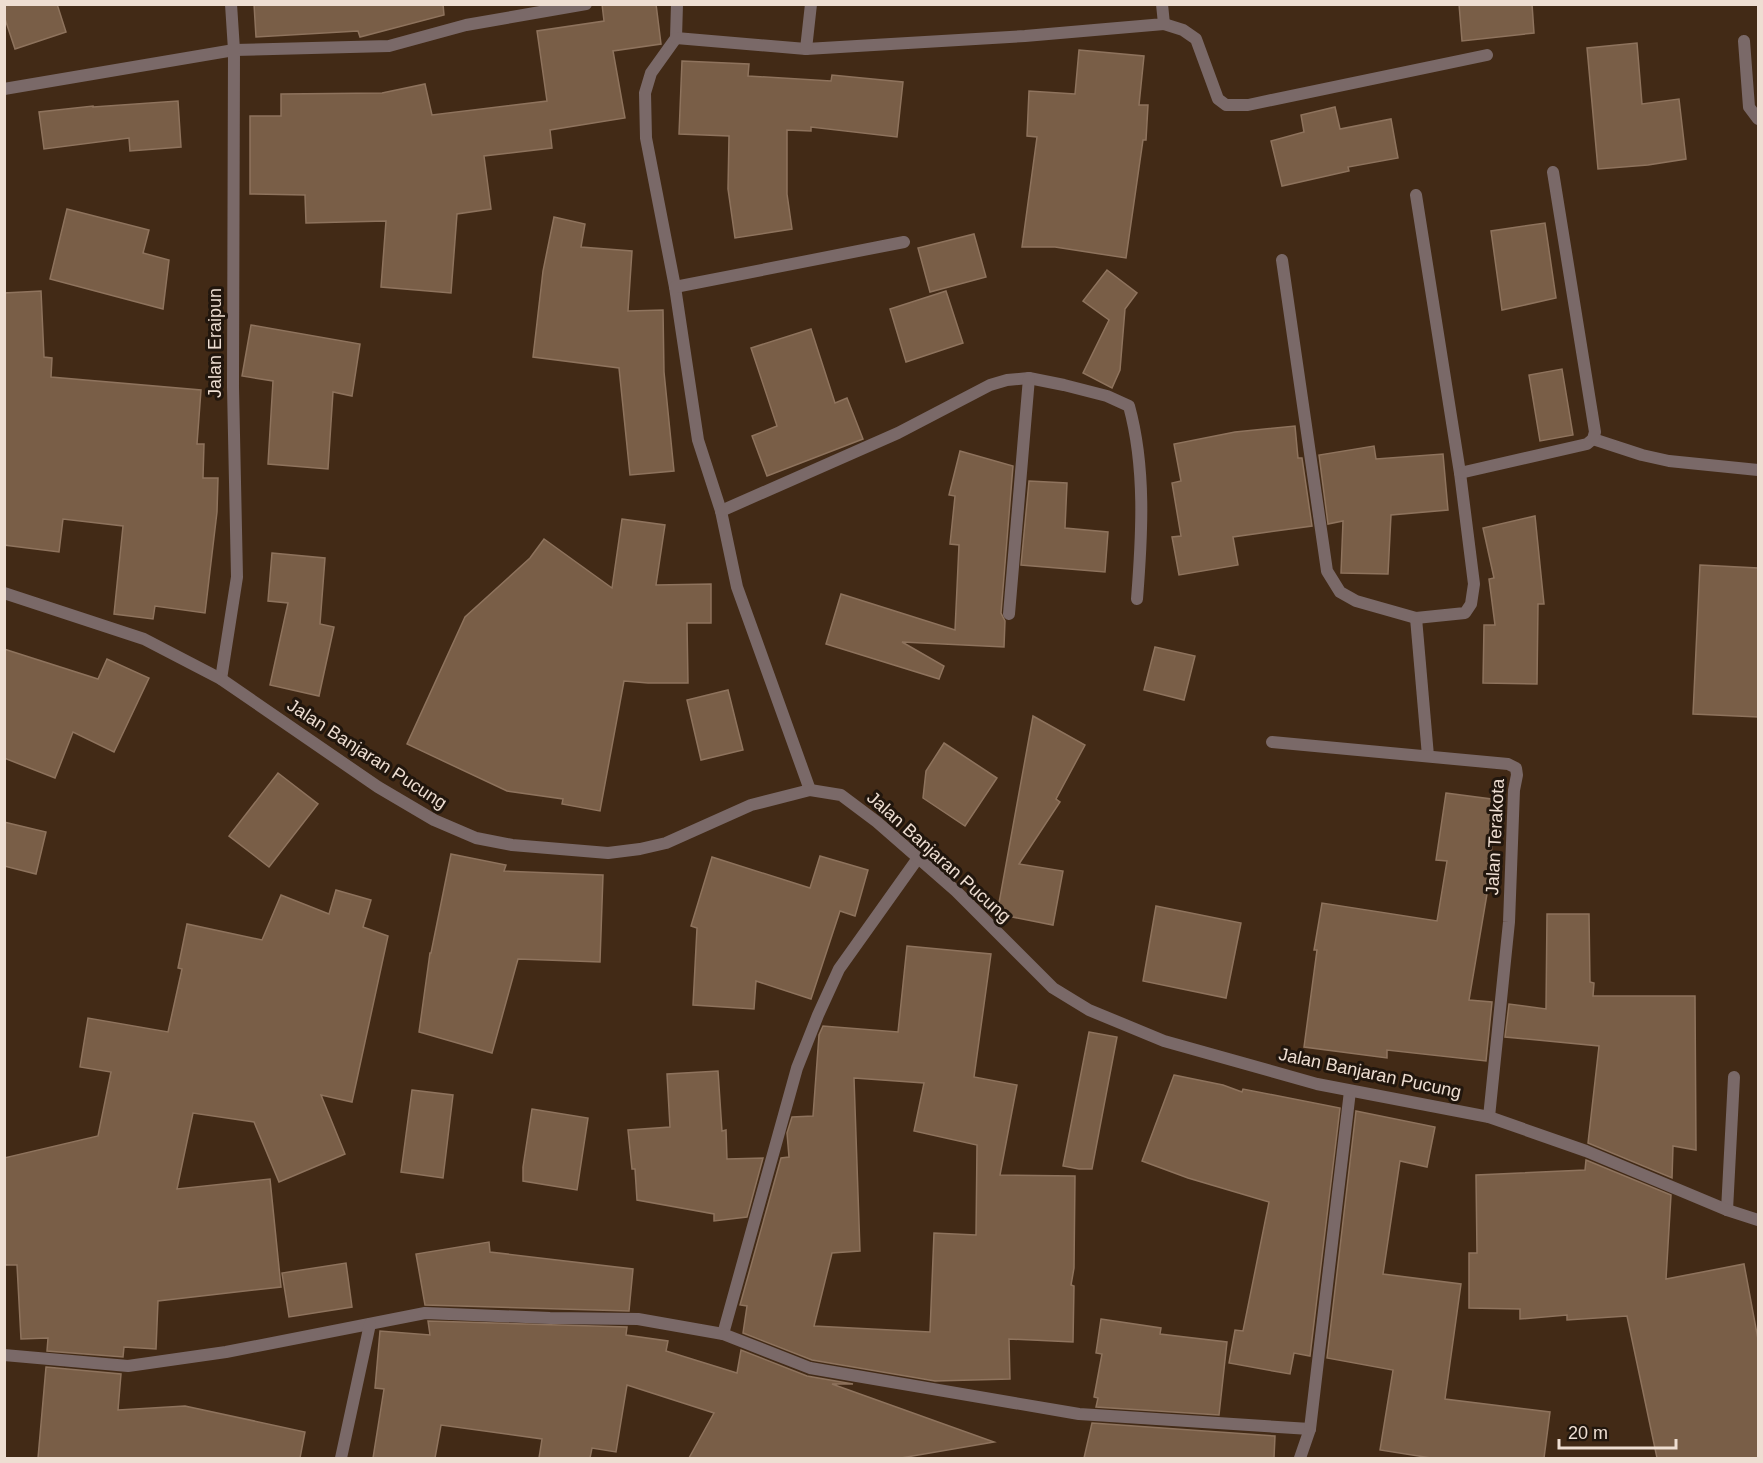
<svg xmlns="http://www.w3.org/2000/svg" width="1763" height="1463" font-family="Helvetica,sans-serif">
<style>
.building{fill:#795e47;stroke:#8e735d;stroke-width:1.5;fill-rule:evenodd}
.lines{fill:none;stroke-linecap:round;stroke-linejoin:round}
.minor{stroke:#7a6968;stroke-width:12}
.tertiary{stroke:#7a6968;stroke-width:12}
.labels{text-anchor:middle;stroke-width:6;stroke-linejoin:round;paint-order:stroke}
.street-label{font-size:18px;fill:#eeded2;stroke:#21160d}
</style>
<rect width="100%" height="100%" fill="#422a16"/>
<g class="building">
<path d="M 4,4 L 57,4 L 66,32 L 15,49 L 4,16 Z"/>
<path d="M 254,4 L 443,4 L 444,15 L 360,37 L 358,31 L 256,37 Z"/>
<path d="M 602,4 L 656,4 L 661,44 L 613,51 L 625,118 L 550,130 L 552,148 L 484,156 L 491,209 L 457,214 L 451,293 L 381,287 L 386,221 L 306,223 L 305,195 L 250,194 L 250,116 L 281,116 L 281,94 L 382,93 L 425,84 L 432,115 L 547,101 L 537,31 L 604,21 Z"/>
<path d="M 1459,4 L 1532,4 L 1534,33 L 1462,41 Z"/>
<path d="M 1637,43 L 1642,104 L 1679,99 L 1686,159 L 1648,165 L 1598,169 L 1587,48 Z"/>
<path d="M 1079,50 L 1144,56 L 1139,105 L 1148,105 L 1146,140 L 1143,140 L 1126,258 L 1055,247 L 1022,247 L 1037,137 L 1027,136 L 1029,91 L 1075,94 Z"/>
<path d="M 682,61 L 749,64 L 748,76 L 831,81 L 832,75 L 903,82 L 897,137 L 811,127 L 811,131 L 787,130 L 787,194 L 792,229 L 735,238 L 728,189 L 729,136 L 679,134 Z"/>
<path d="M 178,101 L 181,147 L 130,151 L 129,138 L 44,149 L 39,112 L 93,106 L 93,107 Z"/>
<path d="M 1335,107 L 1340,129 L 1391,119 L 1398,158 L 1348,167 L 1349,171 L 1282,186 L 1271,141 L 1304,132 L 1301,115 Z"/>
<path d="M 67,209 L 149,230 L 143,253 L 169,260 L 163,309 L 50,279 Z"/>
<path d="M 554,217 L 585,224 L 581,247 L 632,251 L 628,311 L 663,310 L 664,372 L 674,471 L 630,475 L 619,368 L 533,357 L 543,271 Z"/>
<path d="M 1545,223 L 1556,298 L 1502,310 L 1491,231 Z"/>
<path d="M 974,234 L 986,277 L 930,292 L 918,248 Z"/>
<path d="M 1107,270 L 1137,293 L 1125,309 L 1120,370 L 1112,388 L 1083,373 L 1109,320 L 1083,301 Z"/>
<path d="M 41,291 L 44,357 L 52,358 L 51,377 L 201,390 L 197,444 L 204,444 L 203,478 L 218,478 L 217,512 L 205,613 L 155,606 L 153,619 L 114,614 L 123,526 L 63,519 L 59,552 L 4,545 L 4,293 Z"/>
<path d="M 946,291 L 963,343 L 906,362 L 890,309 Z"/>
<path d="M 251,325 L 360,344 L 352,396 L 333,392 L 328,469 L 268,464 L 273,381 L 242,376 Z"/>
<path d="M 811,329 L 835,403 L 847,398 L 863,439 L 767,476 L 752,436 L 777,426 L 751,348 Z"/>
<path d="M 1562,369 L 1573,435 L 1540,441 L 1529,375 Z"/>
<path d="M 1295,426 L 1298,458 L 1302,458 L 1312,526 L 1233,537 L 1238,565 L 1179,575 L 1172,537 L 1181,536 L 1172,483 L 1181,481 L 1174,444 L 1235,432 Z"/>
<path d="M 1374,446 L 1376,459 L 1443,454 L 1448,510 L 1391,515 L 1388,574 L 1341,573 L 1343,521 L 1328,524 L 1319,455 Z"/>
<path d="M 960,451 L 1013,466 L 1001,613 L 1005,621 L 1004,647 L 902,642 L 944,666 L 939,679 L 826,644 L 841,594 L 955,630 L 959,545 L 950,544 L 955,496 L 949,495 Z"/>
<path d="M 1029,481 L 1067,483 L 1065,528 L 1108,532 L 1105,572 L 1021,565 Z"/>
<path d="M 1535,516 L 1544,604 L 1538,604 L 1537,684 L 1483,683 L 1484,625 L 1495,625 L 1489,579 L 1494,578 L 1483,528 Z"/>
<path d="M 622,519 L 665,525 L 656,585 L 711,584 L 711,623 L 687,623 L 688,683 L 648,683 L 624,681 L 600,811 L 562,804 L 563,799 L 507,791 L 407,744 L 465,617 L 530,558 L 544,539 L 612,588 Z"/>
<path d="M 272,553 L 325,558 L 320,624 L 334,627 L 319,696 L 270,685 L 288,603 L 268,601 Z"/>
<path d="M 1700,565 L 1758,568 L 1758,717 L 1693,714 Z"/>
<path d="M 1155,647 L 1195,656 L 1184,700 L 1144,690 Z"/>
<path d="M 4,649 L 98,679 L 107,659 L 149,678 L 114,752 L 73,732 L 55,778 L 4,758 Z"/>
<path d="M 728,690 L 743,750 L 701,760 L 687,700 Z"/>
<path d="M 1033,716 L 1085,745 L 1056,799 L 1060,802 L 1019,864 L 1063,871 L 1053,925 L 997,914 Z"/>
<path d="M 944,743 L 997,778 L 965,826 L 923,798 L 926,771 Z"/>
<path d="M 278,773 L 318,804 L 269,867 L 229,836 Z"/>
<path d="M 1446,793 L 1499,800 L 1485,894 L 1487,894 L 1469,1000 L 1492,1002 L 1486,1061 L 1387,1050 L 1387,1058 L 1304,1047 L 1317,950 L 1314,950 L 1322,903 L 1437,921 L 1447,861 L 1436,860 Z"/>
<path d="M 4,822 L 46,832 L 36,874 L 4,866 Z"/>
<path d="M 451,854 L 506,865 L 504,871 L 603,875 L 600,962 L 518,959 L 492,1053 L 419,1032 L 430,953 L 431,953 Z"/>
<path d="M 820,856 L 868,870 L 855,916 L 840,911 L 811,999 L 756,981 L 754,1009 L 693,1005 L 697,928 L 691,926 L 712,857 L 810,888 Z"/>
<path d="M 336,890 L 371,900 L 363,927 L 388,936 L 352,1102 L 321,1095 L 345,1154 L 279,1182 L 254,1122 L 193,1113 L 177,1189 L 270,1179 L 281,1287 L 158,1301 L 156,1349 L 124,1347 L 123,1357 L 47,1351 L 48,1338 L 21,1339 L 17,1265 L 4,1265 L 4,1158 L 98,1136 L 111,1072 L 80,1067 L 88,1018 L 168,1032 L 182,969 L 178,968 L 187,924 L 262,940 L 281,895 L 329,914 Z"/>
<path d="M 1156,906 L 1241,923 L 1226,998 L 1143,981 Z"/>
<path d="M 1547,914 L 1589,914 L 1590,982 L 1594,983 L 1593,996 L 1695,996 L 1696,1150 L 1673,1146 L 1672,1178 L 1588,1143 L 1599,1046 L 1505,1037 L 1509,1004 L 1546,1009 Z"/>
<path d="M 907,946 L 991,954 L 974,1077 L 1017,1085 L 1000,1175 L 1075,1176 L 1074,1268 L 1071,1285 L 1074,1286 L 1073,1342 L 1009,1339 L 1010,1379 L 935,1381 L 812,1360 L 743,1333 L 747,1306 L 740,1305 L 781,1158 L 789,1157 L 787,1133 L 792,1117 L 813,1116 L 819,1035 L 823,1026 L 898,1032 ZM 854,1078 L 924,1083 L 914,1131 L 977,1145 L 976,1235 L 934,1233 L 930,1332 L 814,1326 L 832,1253 L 860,1251 Z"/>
<path d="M 1089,1032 L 1117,1037 L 1092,1169 L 1079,1169 L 1063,1166 Z"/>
<path d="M 718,1071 L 722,1131 L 726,1130 L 727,1159 L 763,1158 L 747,1217 L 714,1221 L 714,1214 L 637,1200 L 635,1169 L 632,1169 L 628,1130 L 670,1127 L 667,1074 Z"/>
<path d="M 1174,1075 L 1223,1085 L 1242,1092 L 1243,1089 L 1340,1108 L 1310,1356 L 1294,1353 L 1290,1374 L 1229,1363 L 1235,1330 L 1243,1331 L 1269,1202 L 1188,1178 L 1142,1161 Z"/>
<path d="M 412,1090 L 453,1095 L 443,1178 L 401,1172 Z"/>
<path d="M 532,1109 L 588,1118 L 577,1190 L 523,1181 L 523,1167 Z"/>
<path d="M 1356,1111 L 1435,1127 L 1427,1167 L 1400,1161 L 1383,1274 L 1461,1284 L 1445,1399 L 1550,1412 L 1544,1458 L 1431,1458 L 1380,1450 L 1393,1370 L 1327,1358 Z"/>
<path d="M 1586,1160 L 1671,1195 L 1666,1279 L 1744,1264 L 1758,1339 L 1758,1458 L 1657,1458 L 1627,1316 L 1567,1320 L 1567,1315 L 1520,1319 L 1520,1309 L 1469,1308 L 1469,1253 L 1477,1253 L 1476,1175 L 1585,1170 Z"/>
<path d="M 489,1242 L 490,1252 L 633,1269 L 629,1311 L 425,1305 L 416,1254 Z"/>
<path d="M 346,1263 L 352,1307 L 289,1317 L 282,1273 Z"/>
<path d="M 1101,1319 L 1161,1328 L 1160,1334 L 1227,1342 L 1219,1415 L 1096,1407 L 1098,1398 L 1094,1397 L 1102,1354 L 1096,1353 Z"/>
<path d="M 428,1321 L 627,1327 L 626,1335 L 668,1341 L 666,1351 L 737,1373 L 741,1350 L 807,1376 L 853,1384 L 832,1384 L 994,1442 L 901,1458 L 689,1458 L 714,1413 L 627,1385 L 616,1452 L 592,1448 L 590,1458 L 539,1458 L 542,1439 L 441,1425 L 435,1458 L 373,1458 L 384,1389 L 375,1388 L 380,1331 L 430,1335 Z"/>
<path d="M 46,1367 L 121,1374 L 118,1410 L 185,1406 L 305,1432 L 300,1458 L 38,1458 Z"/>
<path d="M 1092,1423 L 1275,1436 L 1274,1458 L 1084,1458 Z"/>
</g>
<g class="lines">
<g class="minor">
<path d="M 677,4 L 676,38 L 651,73 L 645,93 L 646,138 L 675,287 L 698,440 L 721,511 L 737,587 L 810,790"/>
<path d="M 1164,24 L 1183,30 L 1196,39 L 1218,99 L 1226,105 L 1248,105 L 1487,55"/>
<path d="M 676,38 L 806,49 L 1025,36 L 1164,24 L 1162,4"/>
<path d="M 1744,41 L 1749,107 L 1758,119"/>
<path d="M 806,49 L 811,4"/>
<path d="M 4,89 L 234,50 L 389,46 L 466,25 L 586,4"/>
<path d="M 1282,260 L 1327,571 L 1340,592 L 1356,601 L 1416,618 L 1465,613 L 1471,604 L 1474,584 L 1460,473 L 1416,195"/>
<path d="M 675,287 L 904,242"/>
<path d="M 1593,439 L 1642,455 L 1669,461 L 1758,470"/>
<path d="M 1460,473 L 1587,444 L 1593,439 L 1595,432 L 1553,172"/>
<path d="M 721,511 L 898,433 L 990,385 L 1007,380 L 1029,378 L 1064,385 L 1107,396 L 1129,406 C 1146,468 1142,535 1137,599"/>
<path d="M 1009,614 L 1029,378"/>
<path d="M 1416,618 L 1428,756"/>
<path d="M 221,679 L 237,577 L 233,387 L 234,50 L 231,4"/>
<path d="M 1272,742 L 1508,764 L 1516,768 L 1517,775 L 1514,790 L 1509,922 L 1489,1117"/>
<path d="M 1727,1210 L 1734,1077"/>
<path d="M 723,1334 L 797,1068 L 818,1015 L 839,969 L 918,858"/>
<path d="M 4,1355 L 128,1366 L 226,1352 L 425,1313 L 550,1318 L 638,1319 L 723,1334 L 810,1368 L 1079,1414 L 1310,1429"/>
<path d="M 341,1458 L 370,1324"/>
<path d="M 1300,1458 L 1310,1429 L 1350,1091"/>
</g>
<path class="tertiary" d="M 4,593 L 144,639 L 221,679 L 378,787 L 434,820 L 476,838 L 512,845 L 608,853 L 640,849 L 666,843 L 751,805 L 810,790 L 841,795 L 877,822 L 956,891 L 1053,988 L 1089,1010 L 1164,1041 L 1317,1084 L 1489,1117 L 1586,1151 L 1727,1210 L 1758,1220"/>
</g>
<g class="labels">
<g class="street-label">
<text transform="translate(215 343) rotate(-90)" y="6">Jalan Eraipun</text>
<text transform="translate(367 754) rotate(33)" y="6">Jalan Banjaran Pucung</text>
<text transform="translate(1495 837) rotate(-87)" y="6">Jalan Terakota</text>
<text transform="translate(939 857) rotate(42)" y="6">Jalan Banjaran Pucung</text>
<text transform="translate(1370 1073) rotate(12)" y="6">Jalan Banjaran Pucung</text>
</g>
</g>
<rect width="1763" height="1463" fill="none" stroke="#eeded2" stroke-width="12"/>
<path d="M1559 1439v9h117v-9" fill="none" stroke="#eeded2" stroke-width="3"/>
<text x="1568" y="1439" font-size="18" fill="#eeded2" stroke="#21160d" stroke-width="4.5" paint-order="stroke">20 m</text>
</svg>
